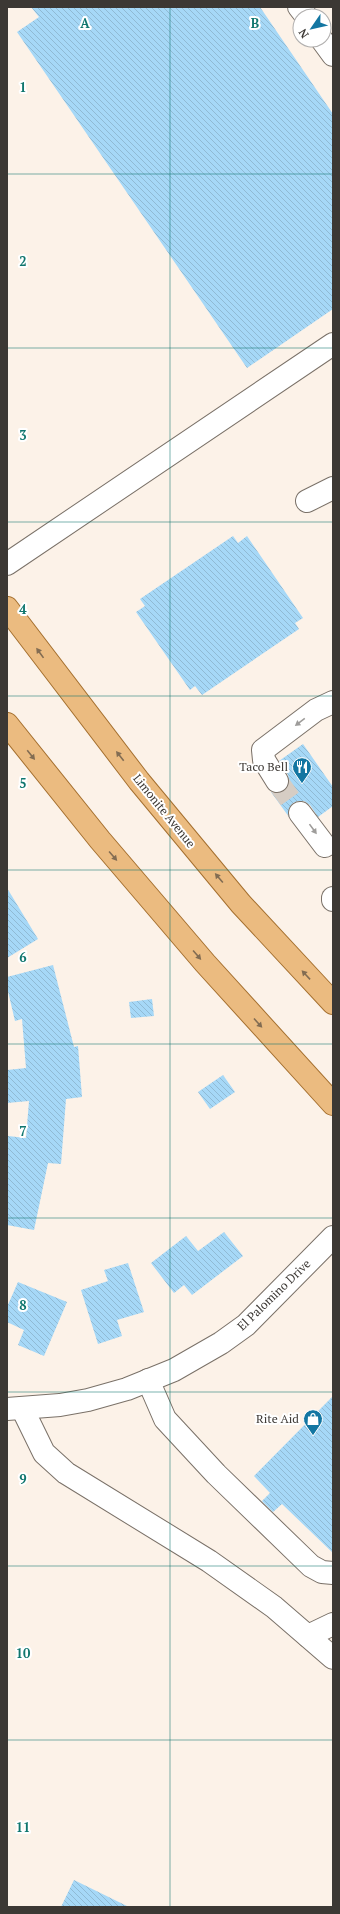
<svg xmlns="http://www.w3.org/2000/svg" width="340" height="1914" font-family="'PT Serif',serif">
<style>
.building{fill:url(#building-back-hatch)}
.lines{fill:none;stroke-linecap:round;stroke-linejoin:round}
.minor-tunnel{stroke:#d6cdc4;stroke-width:22;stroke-dasharray:22 11;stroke-linecap:butt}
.minor-casing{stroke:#7a7168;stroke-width:24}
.major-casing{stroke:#a5702f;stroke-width:24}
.minor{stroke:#fff;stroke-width:22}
.major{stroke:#ebbb80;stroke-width:22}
.oneway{fill:#826c52}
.oneway2{fill:#9e9c9a}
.grid{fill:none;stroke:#0f766e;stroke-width:1;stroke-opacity:0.55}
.labels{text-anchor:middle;stroke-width:4;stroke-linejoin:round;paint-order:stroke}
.poi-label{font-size:12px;fill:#3c3834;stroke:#fff;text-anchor:end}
.street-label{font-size:12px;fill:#3c3834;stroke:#fff}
.grid-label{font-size:13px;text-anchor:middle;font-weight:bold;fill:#0f766e;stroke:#fff;stroke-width:4;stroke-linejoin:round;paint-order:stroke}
</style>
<defs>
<pattern id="building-back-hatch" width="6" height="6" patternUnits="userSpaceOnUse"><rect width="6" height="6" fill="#a6d8f7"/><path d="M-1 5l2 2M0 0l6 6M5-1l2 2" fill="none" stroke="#90bad4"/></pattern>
</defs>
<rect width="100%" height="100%" fill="#fcf2e8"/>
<g class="building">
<path d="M 31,7 L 260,7 L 333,114 L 333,309 L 247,368 L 17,32 L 39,17 Z"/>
<path d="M 233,536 L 238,543 L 247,536 L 303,618 L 295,623 L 299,629 L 202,695 L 195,686 L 190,690 L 136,612 L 145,606 L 140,599 Z"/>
<path d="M 303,744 L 333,787 L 333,806 L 318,817 L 310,805 L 304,801 L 298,801 L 293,803 L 289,808 L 289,817 L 271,792 L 278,793 L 283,792 L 288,787 L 289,781 L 288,775 L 279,761 Z"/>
<path d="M 7,888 L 38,939 L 7,958 Z"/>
<path d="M 53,965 L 74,1047 L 78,1046 L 82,1097 L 66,1099 L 61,1164 L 48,1163 L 34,1230 L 7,1225 L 8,1136 L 26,1138 L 29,1101 L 7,1103 L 7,1070 L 26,1068 L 22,1019 L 15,1021 L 7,987 L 7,977 Z"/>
<path d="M 152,999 L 154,1016 L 131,1018 L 129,1002 Z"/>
<path d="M 223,1075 L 235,1092 L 210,1109 L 198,1092 Z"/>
<path d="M 224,1232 L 243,1256 L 192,1295 L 184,1285 L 174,1293 L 151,1263 L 186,1236 L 198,1251 Z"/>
<path d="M 128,1263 L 144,1312 L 117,1320 L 122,1336 L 98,1344 L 81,1290 L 108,1281 L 104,1270 Z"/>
<path d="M 18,1282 L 67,1302 L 44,1356 L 18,1345 L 24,1330 L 7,1322 L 7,1307 Z"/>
<path d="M 333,1396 L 333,1553 L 282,1504 L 273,1512 L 262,1501 L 270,1493 L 254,1476 Z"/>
<path d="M 74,1880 L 129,1907 L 61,1907 Z"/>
</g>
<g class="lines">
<path class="minor-tunnel" d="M 277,781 L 300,813"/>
<g class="minor-casing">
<g id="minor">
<path d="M 299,7 L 306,16"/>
<path d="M 322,40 L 333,55"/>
<path d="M 307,501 L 333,488"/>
<path d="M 7,564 L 333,344"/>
<path d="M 277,781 L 264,760 L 263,750 L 316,710 L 333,702"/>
<path d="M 300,813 L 325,846"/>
<path d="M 333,898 L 333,900"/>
<path d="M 148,1380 L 165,1419 L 216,1474 L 311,1566 L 322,1572 L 333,1573"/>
<path d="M 22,1408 L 44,1453 L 66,1473 L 209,1561 L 274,1607 L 333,1658"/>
<path d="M 7,1409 L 60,1405 L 88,1400 L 127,1389 L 174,1370 L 221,1343 L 246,1325 L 333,1237"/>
<path d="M 308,1636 L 333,1624"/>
</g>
</g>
<g class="major-casing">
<g id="major">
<path d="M 7,608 L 139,781 L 241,904 L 333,1003"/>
<path d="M 7,724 L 100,840 L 205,963 L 333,1104"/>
</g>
</g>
<use href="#minor" class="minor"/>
<use href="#major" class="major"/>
</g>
<defs><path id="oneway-solid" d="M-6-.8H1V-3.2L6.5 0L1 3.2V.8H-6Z"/></defs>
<g class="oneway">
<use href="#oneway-solid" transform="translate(40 653) rotate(-126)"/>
<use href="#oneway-solid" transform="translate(31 755) rotate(51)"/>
<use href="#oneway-solid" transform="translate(120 756) rotate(-128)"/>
<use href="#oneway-solid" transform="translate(113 856) rotate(49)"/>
<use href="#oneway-solid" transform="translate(219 878) rotate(-130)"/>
<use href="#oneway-solid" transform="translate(197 955) rotate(49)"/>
<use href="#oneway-solid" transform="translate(306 975) rotate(-133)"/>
<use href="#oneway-solid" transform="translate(258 1023) rotate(48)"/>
</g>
<g class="oneway2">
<use href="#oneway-solid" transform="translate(300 722) rotate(143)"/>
<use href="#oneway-solid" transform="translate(313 829) rotate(54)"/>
</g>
<path class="grid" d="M 170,7 L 170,1907M 7,174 L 333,174M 7,348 L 333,348M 7,522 L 333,522M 7,696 L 333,696M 7,870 L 333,870M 7,1044 L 333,1044M 7,1218 L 333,1218M 7,1392 L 333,1392M 7,1566 L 333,1566M 7,1740 L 333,1740"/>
<defs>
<g id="restaurant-pin" transform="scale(1)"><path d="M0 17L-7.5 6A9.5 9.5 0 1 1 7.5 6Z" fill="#1376a2" stroke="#fff"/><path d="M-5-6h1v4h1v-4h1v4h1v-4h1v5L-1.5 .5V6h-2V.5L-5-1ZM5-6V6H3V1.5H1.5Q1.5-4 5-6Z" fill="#fff"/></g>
<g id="shop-pin" transform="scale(1)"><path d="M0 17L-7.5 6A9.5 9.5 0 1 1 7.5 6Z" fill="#1376a2" stroke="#fff"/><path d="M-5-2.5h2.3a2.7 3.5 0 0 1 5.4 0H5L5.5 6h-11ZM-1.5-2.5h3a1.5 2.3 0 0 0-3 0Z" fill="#fff"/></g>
</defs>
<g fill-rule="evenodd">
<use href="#restaurant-pin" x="302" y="767"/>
<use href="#shop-pin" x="313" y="1419"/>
</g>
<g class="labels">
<g class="poi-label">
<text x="288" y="771">Taco Bell</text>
<text x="299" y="1423">Rite Aid</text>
</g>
<g class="street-label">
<text transform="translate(164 811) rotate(51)" y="4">Limonite Avenue</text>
<text transform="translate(274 1295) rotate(-44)" y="4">El Palomino Drive</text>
</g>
</g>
<g class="grid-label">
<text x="85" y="28">A</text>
<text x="255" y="28">B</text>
<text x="23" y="92">1</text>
<text x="23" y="266">2</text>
<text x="23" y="440">3</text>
<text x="23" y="614">4</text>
<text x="23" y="788">5</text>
<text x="23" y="962">6</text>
<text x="23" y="1136">7</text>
<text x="23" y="1310">8</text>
<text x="23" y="1484">9</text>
<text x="23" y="1658">10</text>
<text x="23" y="1832">11</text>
</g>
<rect width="340" height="1914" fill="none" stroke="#3c3834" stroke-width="16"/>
<g transform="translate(312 28) rotate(236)"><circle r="19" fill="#ffffff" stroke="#b1afae"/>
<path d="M0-3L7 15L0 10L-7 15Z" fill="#1376a2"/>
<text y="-6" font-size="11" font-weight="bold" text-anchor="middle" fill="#3c3834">N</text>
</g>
</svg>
